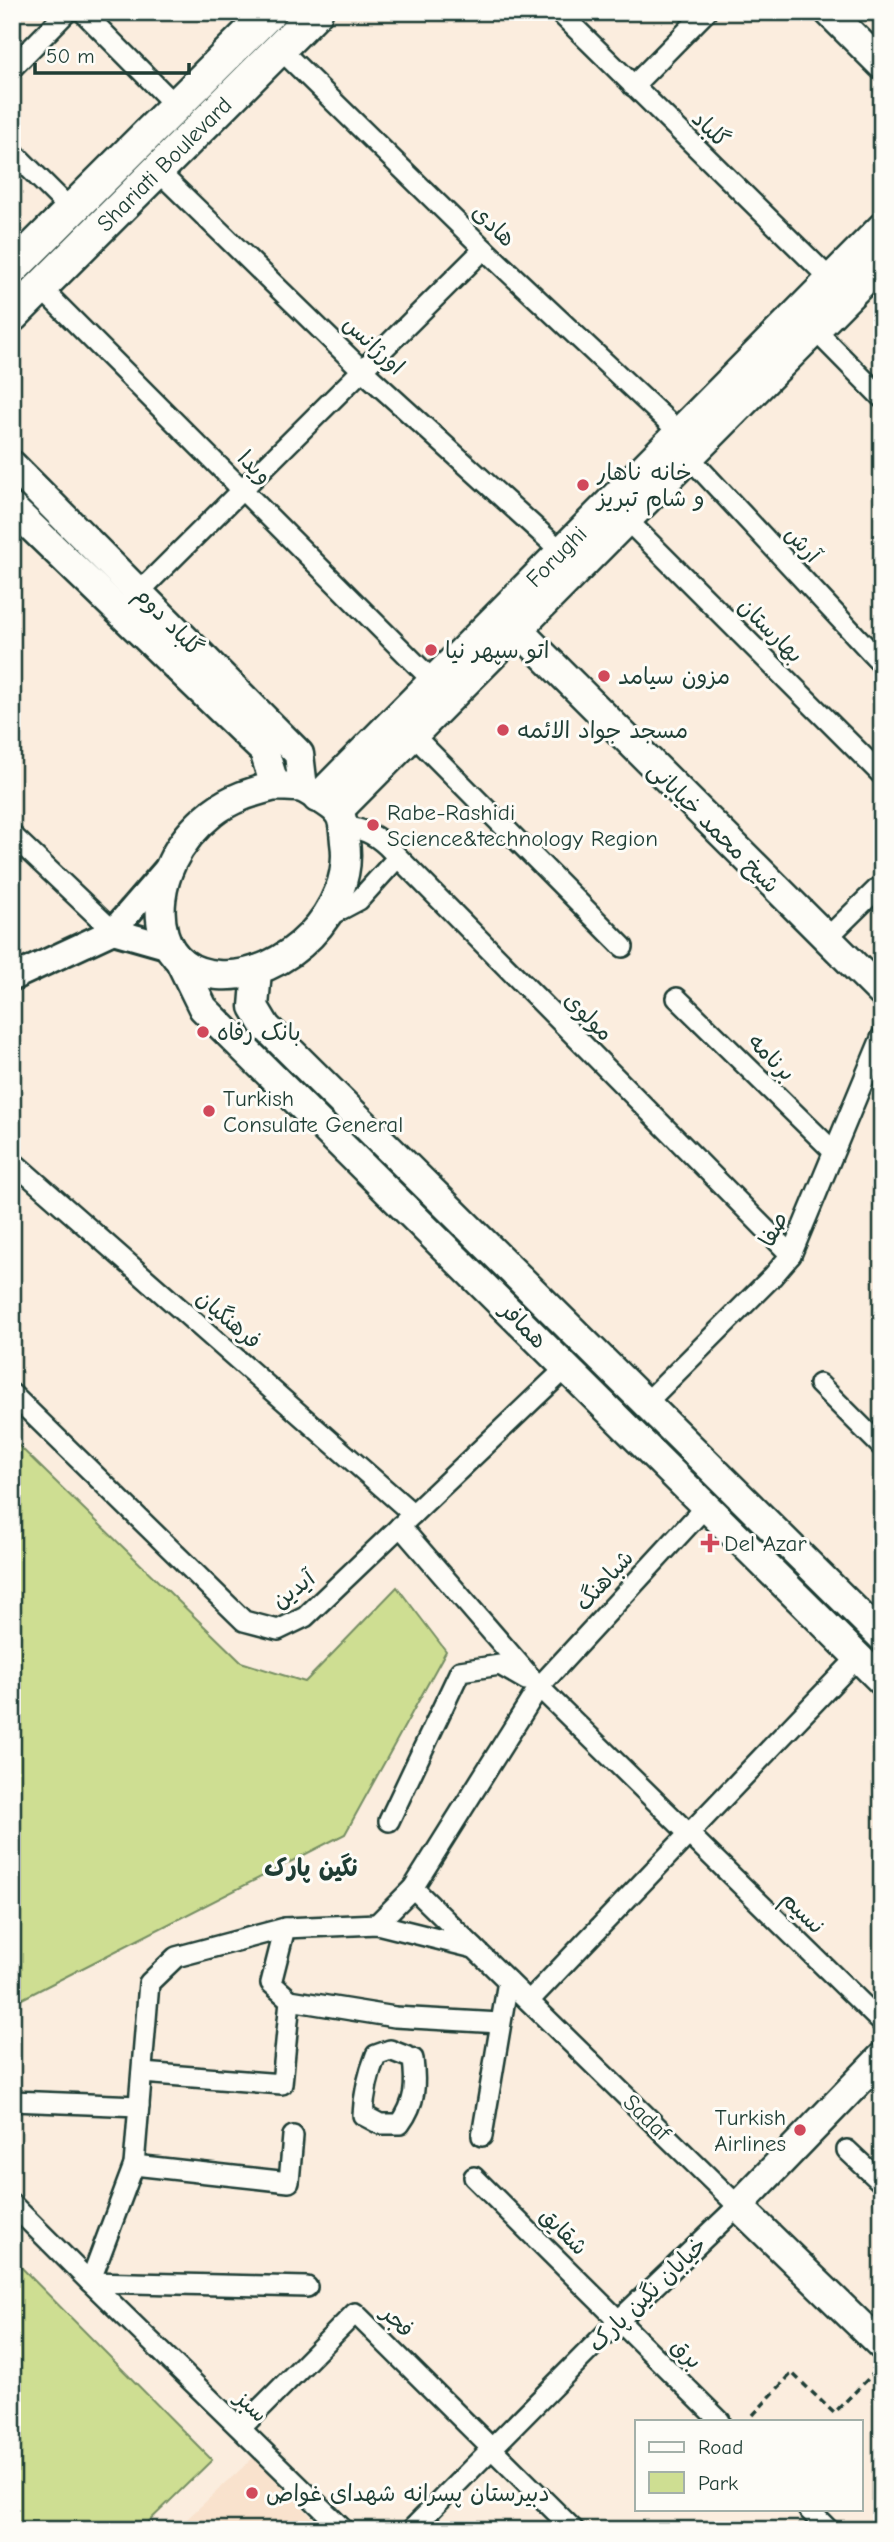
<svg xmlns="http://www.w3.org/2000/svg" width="894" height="2542" font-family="'Comic Neue','Playpen Sans Arabic',sans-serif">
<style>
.built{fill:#f9e2cd}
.green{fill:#cede92;stroke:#768e63;stroke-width:2}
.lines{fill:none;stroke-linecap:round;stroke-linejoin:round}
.minor-casing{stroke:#1f3d34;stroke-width:24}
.tertiary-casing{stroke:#1f3d34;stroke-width:30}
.secondary-casing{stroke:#1f3d34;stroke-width:33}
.primary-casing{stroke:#1f3d34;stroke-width:37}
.path{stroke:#1f3d34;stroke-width:3.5;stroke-dasharray:7 5;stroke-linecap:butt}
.minor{stroke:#fdfcf7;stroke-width:19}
.tertiary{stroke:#fdfcf7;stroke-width:24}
.secondary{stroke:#fdfcf7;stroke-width:28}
.primary{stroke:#fdfcf7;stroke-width:32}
.poi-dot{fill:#d1495b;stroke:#fdfcf7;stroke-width:2.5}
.labels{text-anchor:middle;stroke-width:6;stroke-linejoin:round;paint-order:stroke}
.street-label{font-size:23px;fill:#1f3d34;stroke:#fdfcf7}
.poi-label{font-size:23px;fill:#1f3d34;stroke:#fdfcf7;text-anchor:start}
.neighbourhood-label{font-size:24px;font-weight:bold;fill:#1f3d34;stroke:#fdfcf7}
</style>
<rect width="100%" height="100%" fill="#fbedde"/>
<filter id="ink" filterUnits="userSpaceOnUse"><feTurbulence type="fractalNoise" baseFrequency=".0143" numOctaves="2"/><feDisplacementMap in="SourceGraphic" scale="14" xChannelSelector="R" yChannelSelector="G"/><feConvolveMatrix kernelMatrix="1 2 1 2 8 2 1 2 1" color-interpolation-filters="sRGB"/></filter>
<g filter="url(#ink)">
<path class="built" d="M 254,2457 L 324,2530 L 175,2530 Z"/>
<g class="green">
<path d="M 12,1439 L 241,1662 L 305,1682 L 397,1587 L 446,1651 L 345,1834 L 12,2004 Z"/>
<path d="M 12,2258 L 212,2460 L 140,2530 L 12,2530 Z"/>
</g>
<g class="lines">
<g class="minor-casing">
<g id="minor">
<path d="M 83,12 L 176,106"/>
<path d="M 559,12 L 830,279"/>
<path d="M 279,48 L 484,249 L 679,432"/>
<path d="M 12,68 L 67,12"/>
<path d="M 633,86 L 706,12"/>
<path d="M 12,151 L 71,210"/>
<path d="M 157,170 L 362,370 L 561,551"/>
<path d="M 41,288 L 433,681"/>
<path d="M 815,330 L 882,398"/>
<path d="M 689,457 L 882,664"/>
<path d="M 627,520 L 882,775"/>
<path d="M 132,599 L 484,249"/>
<path d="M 413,735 L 623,947"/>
<path d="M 343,826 C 362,829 373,833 387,846 L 791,1255"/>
<path d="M 12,835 L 113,931"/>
<path d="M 325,918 L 359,900 L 397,858"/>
<path d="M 826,939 L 882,884"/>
<path d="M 677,998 L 833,1151"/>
<path d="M 12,1161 L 413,1514"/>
<path d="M 819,1384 L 882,1447"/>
<path d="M 12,1394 L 244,1621 L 278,1630 L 305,1617 L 566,1368"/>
<path d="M 646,1403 L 773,1276 L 791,1255 L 882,1036"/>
<path d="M 400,1526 L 539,1687 L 882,2023"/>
<path d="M 389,1821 L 460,1671 L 500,1665 L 526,1680"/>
<path d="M 377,1924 L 413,1888 L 539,1687 L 706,1506"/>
<path d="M 290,2000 L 395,2017 L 500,2023"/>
<path d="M 529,2001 L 858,1657"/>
<path d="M 390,2050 L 413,2059 C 416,2085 416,2102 400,2124 L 380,2124 L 363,2115 C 364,2093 368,2075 376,2055 Z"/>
<path d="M 142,2073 L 282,2084 L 290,2000 L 271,1983 L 285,1928"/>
<path d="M 12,2101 L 139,2106"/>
<path d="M 482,2136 L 508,1981"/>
<path d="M 847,2150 L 882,2183"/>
<path d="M 134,2165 L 289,2182 L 293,2136"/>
<path d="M 474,2177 L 720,2421"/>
<path d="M 12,2204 L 90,2282 L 307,2287"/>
<path d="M 241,2428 L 355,2313 L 574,2530"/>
<path d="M 808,2509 L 829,2530"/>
<path d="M 344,2530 L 90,2282 L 134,2165 L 149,1983 L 176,1957 L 285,1928 L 377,1924 L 474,1948"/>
<path d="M 411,2530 L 619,2320 L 738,2206 L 413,1888"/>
</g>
</g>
<g class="tertiary-casing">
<g id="tertiary">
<path d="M 113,931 L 166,946"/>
<path d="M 12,978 L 113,931 L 170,865"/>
</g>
</g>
<g class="secondary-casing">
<g id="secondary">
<path d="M 829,12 L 882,65"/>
<path d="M 12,465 L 299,754 L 303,788"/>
<path d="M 12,508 L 264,751 L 275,786"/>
<path d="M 518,630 L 882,993"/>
<path d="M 275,786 C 283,787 294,786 302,788 C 307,790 334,806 337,811 C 344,818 344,832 345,842 C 355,909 285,980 218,975 C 157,971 150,908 172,862 C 181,843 197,825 212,813 C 231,798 252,792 275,786 Z"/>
<path id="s1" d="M 317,798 L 882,227"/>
<path d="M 338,811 L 882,263"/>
<path d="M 180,961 L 203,1008 L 882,1681"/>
<path d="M 257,970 L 254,1007 L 266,1027 L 882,1637"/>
<path d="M 882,2057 L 738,2206 L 882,2346"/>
</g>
</g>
<g class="primary-casing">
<g id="primary">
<path d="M 12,269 L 270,12"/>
<path id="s2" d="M 12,316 L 316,12"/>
</g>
</g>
<path class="path" d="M 753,2415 L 792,2373 L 834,2413 L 878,2369"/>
<use href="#minor" class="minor"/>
<use href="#tertiary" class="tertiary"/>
<use href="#secondary" class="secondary"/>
<use href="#primary" class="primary"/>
</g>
</g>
<g class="poi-dot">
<circle cx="583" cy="485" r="7"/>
<circle cx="431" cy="650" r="7"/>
<circle cx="604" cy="676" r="7"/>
<circle cx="503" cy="730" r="7"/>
<circle cx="373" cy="825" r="7"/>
<circle cx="203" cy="1032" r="7"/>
<circle cx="209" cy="1111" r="7"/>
<path d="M706.5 1532.5h7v7h7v7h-7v7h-7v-7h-7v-7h7z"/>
<circle cx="800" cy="2130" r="7"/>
<circle cx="252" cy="2493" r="7"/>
</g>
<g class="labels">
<g class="street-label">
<text transform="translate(711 129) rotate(44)" y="8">گلباد</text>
<text dy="8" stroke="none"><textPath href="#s2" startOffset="215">Shariati Boulevard</textPath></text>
<text transform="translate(494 225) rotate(44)" y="8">هادی</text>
<text transform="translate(374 345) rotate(43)" y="8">اورژانس</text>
<text transform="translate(255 467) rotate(45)" y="8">ویدا</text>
<text transform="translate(803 544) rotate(47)" y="8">آرش</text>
<text dy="8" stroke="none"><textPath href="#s1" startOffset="340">Forughi</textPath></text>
<text transform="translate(169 621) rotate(46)" y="8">گلباد دوم</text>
<text transform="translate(771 630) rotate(45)" y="8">بهارستان</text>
<text transform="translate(714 827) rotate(45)" y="8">شیخ محمد خیابانی</text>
<text transform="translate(589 1016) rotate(45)" y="8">مولوی</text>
<text transform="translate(772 1057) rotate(45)" y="8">برنامه</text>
<text transform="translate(773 1229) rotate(-63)" y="8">صفا</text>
<text transform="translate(229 1319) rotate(41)" y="8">فرهنگیان</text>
<text transform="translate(524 1325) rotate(45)" y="8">همافر</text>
<text transform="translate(604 1580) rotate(-47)" y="8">شباهنگ</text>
<text transform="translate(293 1589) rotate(-37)" y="8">آیدین</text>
<text transform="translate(803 1912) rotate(44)" y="8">نسیم</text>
<text transform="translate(647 2117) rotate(44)" y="8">Sadaf</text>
<text transform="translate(564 2231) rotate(45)" y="8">شقایق</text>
<text transform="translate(647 2294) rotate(-44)" y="8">خیابان نگین پارک</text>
<text transform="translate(398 2321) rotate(45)" y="8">فجر</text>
<text transform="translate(687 2353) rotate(45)" y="8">برق</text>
<text transform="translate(252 2406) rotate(44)" y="8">سبز</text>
</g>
<g class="poi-label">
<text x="597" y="480">خانه ناهار<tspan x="597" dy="26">و شام تبریز</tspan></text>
<text x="445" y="658">اتو سپهر نیا</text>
<text x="618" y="684">مزون سیامد</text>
<text x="517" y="738">مسجد جواد الائمه</text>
<text x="387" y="820">Rabe-Rashidi<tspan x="387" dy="26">Science&amp;technology Region</tspan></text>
<text x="217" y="1040">بانک رفاه</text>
<text x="223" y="1106">Turkish<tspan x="223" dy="26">Consulate General</tspan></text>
<text x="724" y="1551">Del Azar</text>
<text x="786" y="2125" text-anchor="end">Turkish<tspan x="786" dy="26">Airlines</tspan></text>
<text x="266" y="2501">دبیرستان پسرانه شهدای غواص</text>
</g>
<g class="neighbourhood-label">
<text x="311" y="1876">نگین پارک</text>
</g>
</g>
<rect width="894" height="2542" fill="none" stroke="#fdfcf7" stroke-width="42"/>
<rect x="21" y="21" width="852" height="2500" fill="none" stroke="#1f3d34" stroke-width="2.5" filter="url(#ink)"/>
<rect x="635" y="2420" width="228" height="91" fill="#fdfcf7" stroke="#a4b0a9" stroke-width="2"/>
<rect x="649" y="2442" width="35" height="10" fill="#fdfcf7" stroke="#a4b0a9" stroke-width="2"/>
<text x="698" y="2454" font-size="21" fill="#1f3d34">Road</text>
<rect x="649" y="2472" width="35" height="21" fill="#cede92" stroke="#a4b0a9" stroke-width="2"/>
<text x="698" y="2490" font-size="21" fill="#1f3d34">Park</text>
<path d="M35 63v10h154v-10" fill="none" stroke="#1f3d34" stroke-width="3.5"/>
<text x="46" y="63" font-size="21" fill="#1f3d34" stroke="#fdfcf7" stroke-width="5" paint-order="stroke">50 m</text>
</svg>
